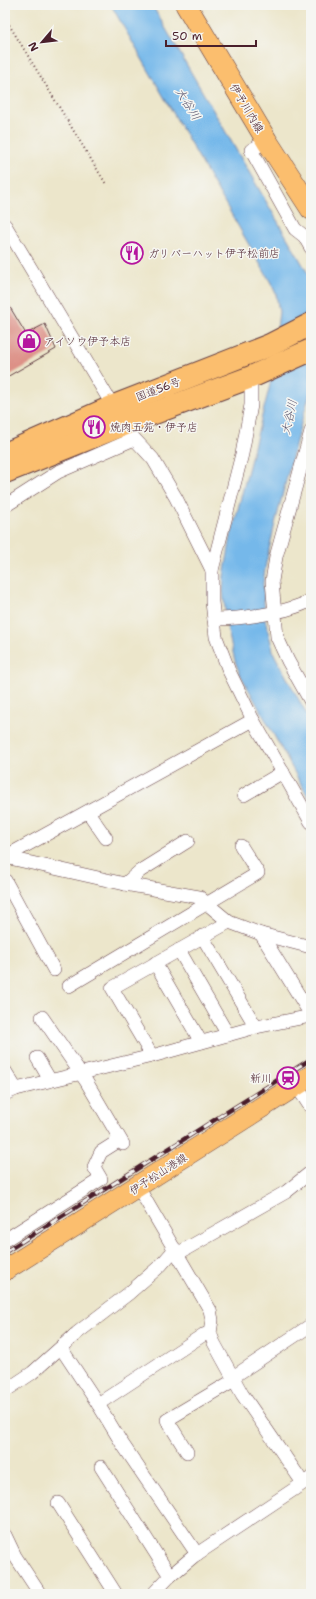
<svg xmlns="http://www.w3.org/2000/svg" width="316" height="1599" font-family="'Shantell Sans','Klee One',sans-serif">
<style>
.water{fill:#75b8ea;stroke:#606c8a}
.building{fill:#dd9086}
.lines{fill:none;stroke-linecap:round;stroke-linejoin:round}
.street-casing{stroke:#623d43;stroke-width:14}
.primary-casing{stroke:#623d43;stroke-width:22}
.highway-casing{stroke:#623d43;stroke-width:24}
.path{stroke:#623d43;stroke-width:2;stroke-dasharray:1 3;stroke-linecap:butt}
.street{stroke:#fff;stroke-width:13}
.primary{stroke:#fbbe6e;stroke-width:21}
.highway{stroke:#fbbe6e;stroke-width:22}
.rail-casing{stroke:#4a1f2b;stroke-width:4.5}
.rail{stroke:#f6f6f2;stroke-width:3;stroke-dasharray:9;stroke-linecap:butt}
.labels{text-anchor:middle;stroke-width:3;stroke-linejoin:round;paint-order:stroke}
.street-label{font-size:11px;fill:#4a1f2b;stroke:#f6f6f2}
.poi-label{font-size:11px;fill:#4a1f2b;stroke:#f6f6f2;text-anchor:start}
.water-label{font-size:12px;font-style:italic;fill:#59556e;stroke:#f6f6f2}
</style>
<rect width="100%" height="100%" fill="#f6f6f2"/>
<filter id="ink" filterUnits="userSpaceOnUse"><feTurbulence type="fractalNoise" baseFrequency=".025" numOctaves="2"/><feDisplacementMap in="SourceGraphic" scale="8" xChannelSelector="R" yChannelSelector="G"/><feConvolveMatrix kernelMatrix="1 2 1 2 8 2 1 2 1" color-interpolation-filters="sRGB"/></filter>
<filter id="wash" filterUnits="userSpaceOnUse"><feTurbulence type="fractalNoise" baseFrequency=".012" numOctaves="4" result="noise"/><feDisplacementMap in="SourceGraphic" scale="16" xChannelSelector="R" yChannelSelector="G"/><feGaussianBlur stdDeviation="0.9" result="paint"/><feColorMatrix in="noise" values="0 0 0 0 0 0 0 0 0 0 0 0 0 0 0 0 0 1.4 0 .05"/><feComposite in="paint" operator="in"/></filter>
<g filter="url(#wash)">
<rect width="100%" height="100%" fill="#ece6cb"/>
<path class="water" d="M 111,5 L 152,5 L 310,277 L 311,283 L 311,390 L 298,434 L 274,528 L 266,563 L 263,583 L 265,619 L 274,654 L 311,722 L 311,802 L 240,674 L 235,661 L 227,627 L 223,591 L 224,576 L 231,536 L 270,385 L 279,312 L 276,294 L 271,283 Z"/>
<g id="blocks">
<g class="building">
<path d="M 5,299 L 26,334 L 45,324 L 56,349 L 5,378 Z"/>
<path d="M 297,1071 L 298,1074 L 280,1086 L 278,1083 Z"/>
</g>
</g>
</g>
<g filter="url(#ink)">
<use href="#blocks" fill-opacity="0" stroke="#623d43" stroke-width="1"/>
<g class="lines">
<g class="street-casing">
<g id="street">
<path d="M 267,141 L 251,150 L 295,229 L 304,236 L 311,248"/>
<path d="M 5,225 L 129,433 L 153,459 L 176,498 L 212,570"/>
<path d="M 251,377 L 251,405 L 242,454 L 212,570 L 212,602 L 216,637 L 229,671 L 253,720 L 311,822"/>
<path d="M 311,431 L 276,557 L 272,581 L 277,637 L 288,661 L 311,702"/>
<path d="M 5,506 L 58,472 L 134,439"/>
<path d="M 214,619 C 240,619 289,613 311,600"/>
<path d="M 244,795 L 283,772"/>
<path d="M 88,812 L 106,838"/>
<path d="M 5,857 L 125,884 L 199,897 L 229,922 L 261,934 L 311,947"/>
<path d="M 5,857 L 253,720"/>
<path d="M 5,880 L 54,970"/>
<path d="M 125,884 L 140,871 L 188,841"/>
<path d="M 261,934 L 311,1015"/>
<path d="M 202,936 L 256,1027"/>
<path d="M 179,950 L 228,1035"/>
<path d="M 155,963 L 201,1042"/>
<path d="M 69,986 L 258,873 L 241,846"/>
<path d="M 42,1017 L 86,1081 L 123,1144"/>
<path d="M 152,1056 L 112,988 L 229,922"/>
<path d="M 37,1058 L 50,1080"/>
<path d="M 5,1071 L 16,1089"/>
<path d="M 296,1085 L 311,1108"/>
<path d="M 5,1094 L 16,1089 L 152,1056 L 256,1027 L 311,1016"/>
<path d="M 138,1187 L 210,1310 L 212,1320 L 210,1333 L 214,1343 L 242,1394 L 303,1483"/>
<path d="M 5,1240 L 101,1179 L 94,1167 L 101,1152 L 120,1140"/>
<path d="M 177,1254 L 286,1192 L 311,1172"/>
<path d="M 61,1348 L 98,1404"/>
<path d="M 233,1377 L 311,1325"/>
<path d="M 5,1391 L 32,1373 L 77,1333 L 128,1294 L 161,1265 L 175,1249"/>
<path d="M 187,1452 L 167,1420 L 234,1380"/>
<path d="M 101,1467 L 170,1576"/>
<path d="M 58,1503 L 116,1594"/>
<path d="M 5,1535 L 15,1556 L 40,1594"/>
<path d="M 197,1554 L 121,1442 L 98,1404 L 203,1335 L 210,1333"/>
<path d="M 153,1594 L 170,1576 L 194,1556 L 311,1478"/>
</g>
</g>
<g class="primary-casing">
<g id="primary">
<path d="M 186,5 L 267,141 L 311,209"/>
<path d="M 5,1270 L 311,1076"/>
</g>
</g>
<g class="highway-casing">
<g id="highway">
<path d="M 5,454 L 114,406 L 270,345 L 311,324"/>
<path d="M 5,472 L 125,424 L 251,377 L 311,350"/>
</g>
</g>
<path class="path" d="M 5,18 L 106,184"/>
<use href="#street" class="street"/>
<use href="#primary" class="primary"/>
<use href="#highway" class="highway"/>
<g class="rail-casing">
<path id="rail" d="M 5,1252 L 311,1059"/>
</g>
<use href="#rail" class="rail"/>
</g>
</g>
<defs>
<g id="restaurant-ring" transform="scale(1.15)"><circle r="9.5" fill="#f6f6f2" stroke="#b5179e" stroke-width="1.5"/><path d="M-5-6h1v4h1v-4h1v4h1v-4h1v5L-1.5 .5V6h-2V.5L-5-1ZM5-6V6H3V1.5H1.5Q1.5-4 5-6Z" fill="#b5179e"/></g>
<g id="shop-ring" transform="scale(1.15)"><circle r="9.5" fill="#f6f6f2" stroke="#b5179e" stroke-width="1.5"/><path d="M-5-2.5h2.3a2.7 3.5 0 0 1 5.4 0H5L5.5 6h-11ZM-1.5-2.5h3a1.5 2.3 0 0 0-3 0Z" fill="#b5179e"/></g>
<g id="station-ring" transform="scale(1.15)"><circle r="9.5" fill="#f6f6f2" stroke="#b5179e" stroke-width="1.5"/><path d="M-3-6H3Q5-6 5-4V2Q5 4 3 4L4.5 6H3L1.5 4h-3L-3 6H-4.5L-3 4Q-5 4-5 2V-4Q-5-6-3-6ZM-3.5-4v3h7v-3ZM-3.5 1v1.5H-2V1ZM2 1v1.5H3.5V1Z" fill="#b5179e"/></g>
</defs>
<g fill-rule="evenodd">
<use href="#restaurant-ring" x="132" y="253"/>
<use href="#shop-ring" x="29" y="341"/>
<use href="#restaurant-ring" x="94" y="427"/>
<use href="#station-ring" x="288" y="1078"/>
</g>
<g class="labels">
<g class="street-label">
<text transform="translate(247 108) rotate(59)" y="4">伊予川内線</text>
<text transform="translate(158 389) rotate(-21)" y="4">国道56号</text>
<text transform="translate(158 1174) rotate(-33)" y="4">伊予松山港線</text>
</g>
<g class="poi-label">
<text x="148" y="257">ガリバーハット伊予松前店</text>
<text x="44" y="345">アイソウ伊予本店</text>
<text x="110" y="431">焼肉五苑・伊予店</text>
<text x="272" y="1082" text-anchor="end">新川</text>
</g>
<g class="water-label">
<text transform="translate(188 104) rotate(58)" y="4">大谷川</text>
<text transform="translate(289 417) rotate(-78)" y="4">大谷川</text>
</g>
</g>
<rect width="316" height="1599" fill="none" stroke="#f6f6f2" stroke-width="20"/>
<g transform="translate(42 42) rotate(242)" stroke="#f6f6f2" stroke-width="3" paint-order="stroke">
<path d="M0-3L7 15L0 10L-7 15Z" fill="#4a1f2b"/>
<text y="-6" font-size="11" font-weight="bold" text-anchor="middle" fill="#4a1f2b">N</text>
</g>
<path d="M166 40v6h90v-6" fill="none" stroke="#4a1f2b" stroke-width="2"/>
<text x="172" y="40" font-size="12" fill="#4a1f2b" stroke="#f6f6f2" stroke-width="3" paint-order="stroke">50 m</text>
</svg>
